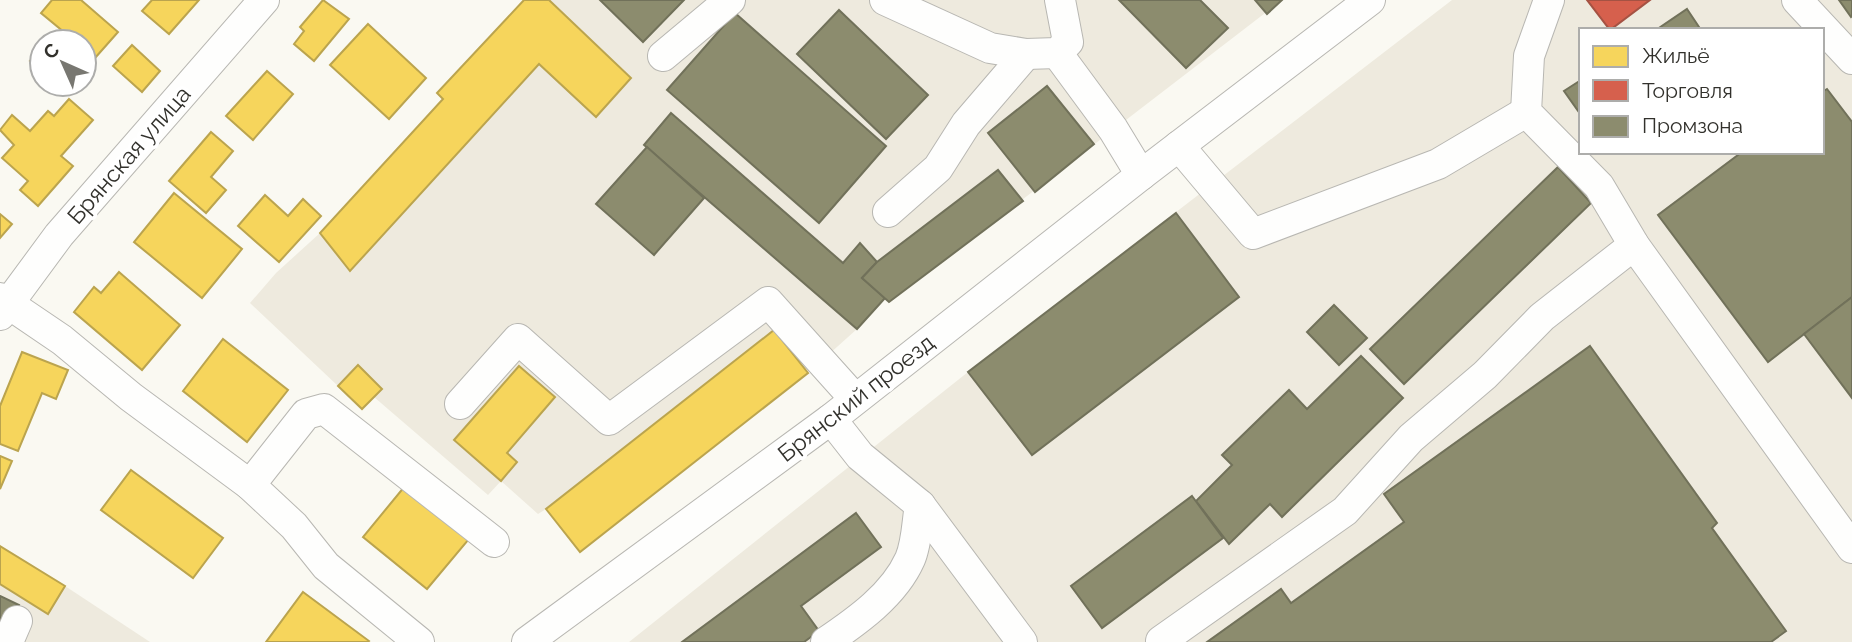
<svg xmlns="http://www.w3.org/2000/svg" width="1852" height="642" font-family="Raleway,sans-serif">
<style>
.built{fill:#eeeade;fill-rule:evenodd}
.homes{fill:#f6d55c;stroke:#bba44e;stroke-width:2}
.shops{fill:#d6604d;stroke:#a55243;stroke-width:2}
.industry{fill:#8c8c6e;stroke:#71715a;stroke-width:2}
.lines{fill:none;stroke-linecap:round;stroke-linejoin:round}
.minor-casing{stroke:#b8b7b2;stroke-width:32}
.minor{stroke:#fefefd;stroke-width:30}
.labels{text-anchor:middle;stroke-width:7;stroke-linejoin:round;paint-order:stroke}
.street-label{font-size:23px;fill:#32312c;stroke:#fff}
</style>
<rect width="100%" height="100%" fill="#faf9f2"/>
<g class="built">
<path d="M 524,0 L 1282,0 L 889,302 L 884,298 L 857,329 L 808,373 L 580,552 L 546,509 L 538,514 L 501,481 L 488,495 L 374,397 L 382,388 L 358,365 L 338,386 L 250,303 L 276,273 L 320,233 L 443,99 L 437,93 Z"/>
<path d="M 1452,0 L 1852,0 L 1852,642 L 629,642 L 968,372 ZM 1581,30 L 1822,30 L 1822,152 L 1581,152 Z"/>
<path d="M 0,546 L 65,586 L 150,642 L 0,642 Z"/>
</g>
<g class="homes">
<path d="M 52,0 L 81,0 L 118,32 L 95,58 L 84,49 L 84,42 L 76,42 L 41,13 Z"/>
<path d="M 152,0 L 199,0 L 169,34 L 142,11 Z"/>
<path d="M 323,0 L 349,19 L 314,61 L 294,44 L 304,31 L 300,27 Z"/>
<path d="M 524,0 L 549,0 L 631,78 L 596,117 L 539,64 L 350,271 L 320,233 L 443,99 L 437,93 Z"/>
<path d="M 368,24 L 426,78 L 389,119 L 330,65 Z"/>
<path d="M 57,32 L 68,42 L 48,42 Z"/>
<path d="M 132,45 L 160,71 L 142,92 L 113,66 Z"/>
<path d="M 42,48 L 42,72 L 30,61 Z"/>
<path d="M 267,71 L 293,94 L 253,140 L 226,116 Z"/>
<path d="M 69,99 L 93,120 L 61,156 L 73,166 L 38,206 L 20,190 L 28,181 L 2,158 L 14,145 L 0,130 L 12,115 L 30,131 L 48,111 L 54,116 Z"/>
<path d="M 211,132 L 233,151 L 211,177 L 226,190 L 206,213 L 169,181 Z"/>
<path d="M 174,193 L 242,249 L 202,298 L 134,242 Z"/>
<path d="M 265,195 L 288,216 L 303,199 L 321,216 L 279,262 L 238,226 Z"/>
<path d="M 0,214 L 12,224 L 0,238 Z"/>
<path d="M 119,272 L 180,325 L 142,370 L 74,312 L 94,287 L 101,293 Z"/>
<path d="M 774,330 L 808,373 L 580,552 L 546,509 Z"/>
<path d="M 223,339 L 288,390 L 247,442 L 183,391 Z"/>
<path d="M 22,352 L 68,370 L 56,399 L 42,393 L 18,451 L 0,444 L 0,406 Z"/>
<path d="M 358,365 L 382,389 L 362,409 L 338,386 Z"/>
<path d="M 519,366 L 555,397 L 507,453 L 517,462 L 501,481 L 454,440 Z"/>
<path d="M 0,456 L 12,461 L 0,489 Z"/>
<path d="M 131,470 L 223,538 L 193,578 L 101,510 Z"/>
<path d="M 405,486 L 469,539 L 427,589 L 363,537 Z"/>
<path d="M 0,546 L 65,586 L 48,614 L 0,584 Z"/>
<path d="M 303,592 L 369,641 L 368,642 L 266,642 Z"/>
</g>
<path class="shops" d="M 1587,0 L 1650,0 L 1610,30 Z"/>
<g class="industry">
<path d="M 600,0 L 684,0 L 643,42 Z"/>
<path d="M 1119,0 L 1200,0 L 1228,28 L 1186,68 Z"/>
<path d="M 1255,0 L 1282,0 L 1267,14 Z"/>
<path d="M 1839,0 L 1852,0 L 1852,16 L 1851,17 Z"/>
<path d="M 1687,9 L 1701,30 L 1656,30 Z"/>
<path d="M 839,10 L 928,95 L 886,139 L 797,54 Z"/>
<path d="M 735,13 L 886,146 L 819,223 L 667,90 Z"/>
<path d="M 1581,80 L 1581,115 L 1564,91 Z"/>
<path d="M 1047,86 L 1094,144 L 1035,192 L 988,133 Z"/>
<path d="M 1827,89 L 1852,122 L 1852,297 L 1768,362 L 1658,215 L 1742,152 L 1822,152 L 1822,92 Z"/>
<path d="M 671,113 L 843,263 L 860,243 L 877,262 L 862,278 L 885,298 L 857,329 L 644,145 Z"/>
<path d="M 647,147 L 704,198 L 654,255 L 596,204 Z"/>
<path d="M 1558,167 L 1591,203 L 1404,384 L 1370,349 Z"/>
<path d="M 998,170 L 1023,201 L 889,302 L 862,278 L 877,262 Z"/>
<path d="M 1176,213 L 1239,297 L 1032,455 L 968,372 Z"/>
<path d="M 1852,297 L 1852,398 L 1804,334 Z"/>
<path d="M 1334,305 L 1367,338 L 1339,365 L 1307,332 Z"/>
<path d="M 1590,346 L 1717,523 L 1712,528 L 1786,631 L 1771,642 L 1207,642 L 1281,589 L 1291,603 L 1404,522 L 1384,494 Z"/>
<path d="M 1361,356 L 1403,398 L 1282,517 L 1270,504 L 1229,544 L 1196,501 L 1232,465 L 1222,455 L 1289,390 L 1307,409 Z"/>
<path d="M 1192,496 L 1223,538 L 1102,628 L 1071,586 Z"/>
<path d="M 856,513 L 881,547 L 801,606 L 819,631 L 804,642 L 682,642 Z"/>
<path d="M 0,596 L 19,605 L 3,642 L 0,642 Z"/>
</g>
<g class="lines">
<g class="minor-casing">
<g id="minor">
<path d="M 885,0 L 990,48 L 1026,54 L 1057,53 L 1068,42 L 1060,0"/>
<path d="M 1549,0 L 1529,56 L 1526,112 L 1599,186 L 1634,245 L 1852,548"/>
<path d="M 1797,0 L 1852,59"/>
<path d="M 1057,53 L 1113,129 L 1141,175"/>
<path d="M 663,56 L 730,0"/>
<path d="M 1179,146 L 1253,234 L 1438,164 L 1526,112"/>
<path d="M 888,212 L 938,168 L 966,124 L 1026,54"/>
<path d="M 0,298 L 62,340 L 131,397 L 250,485 L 294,526 L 326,566 L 419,642"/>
<path d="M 0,315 L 59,235 L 264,0"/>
<path d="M 460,404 L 518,339 L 609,420 L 768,302 L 855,399"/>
<path d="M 250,485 L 306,414 L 324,409 L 494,542"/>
<path d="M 920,505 L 1022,642"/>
<path d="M 1161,641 L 1345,511 L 1411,438 L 1485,375 L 1542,317 L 1634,245"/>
<path d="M 8,642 L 17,621"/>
<path d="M 527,642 L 831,419 L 1141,175 L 1370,0"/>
<path d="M 826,642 C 857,621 894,595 910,559 C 917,543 917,522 920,505 L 860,456 L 831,419"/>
</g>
</g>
<use href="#minor" class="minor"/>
</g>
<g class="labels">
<g class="street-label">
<text transform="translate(129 155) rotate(-49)" y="8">Брянская улица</text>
<text transform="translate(856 398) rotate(-38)" y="8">Брянский проезд</text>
</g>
</g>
<rect x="1579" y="28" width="245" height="126" fill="#ffffff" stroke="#adadab" stroke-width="2"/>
<rect x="1593" y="46" width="35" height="21" fill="#f6d55c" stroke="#adadab" stroke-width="2"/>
<text x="1642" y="63" font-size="21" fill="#32312c">Жильё</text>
<rect x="1593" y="80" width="35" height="21" fill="#d6604d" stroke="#adadab" stroke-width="2"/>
<text x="1642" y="98" font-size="21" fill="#32312c">Торговля</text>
<rect x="1593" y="116" width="35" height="21" fill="#8c8c6e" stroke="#adadab" stroke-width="2"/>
<text x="1642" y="133" font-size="21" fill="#32312c">Промзона</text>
<g transform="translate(63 63) rotate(315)"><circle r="33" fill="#ffffff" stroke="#adadab" stroke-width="2"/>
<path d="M0-5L12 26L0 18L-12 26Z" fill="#787771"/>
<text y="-10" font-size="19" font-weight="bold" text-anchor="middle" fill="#32312c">С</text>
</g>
</svg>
